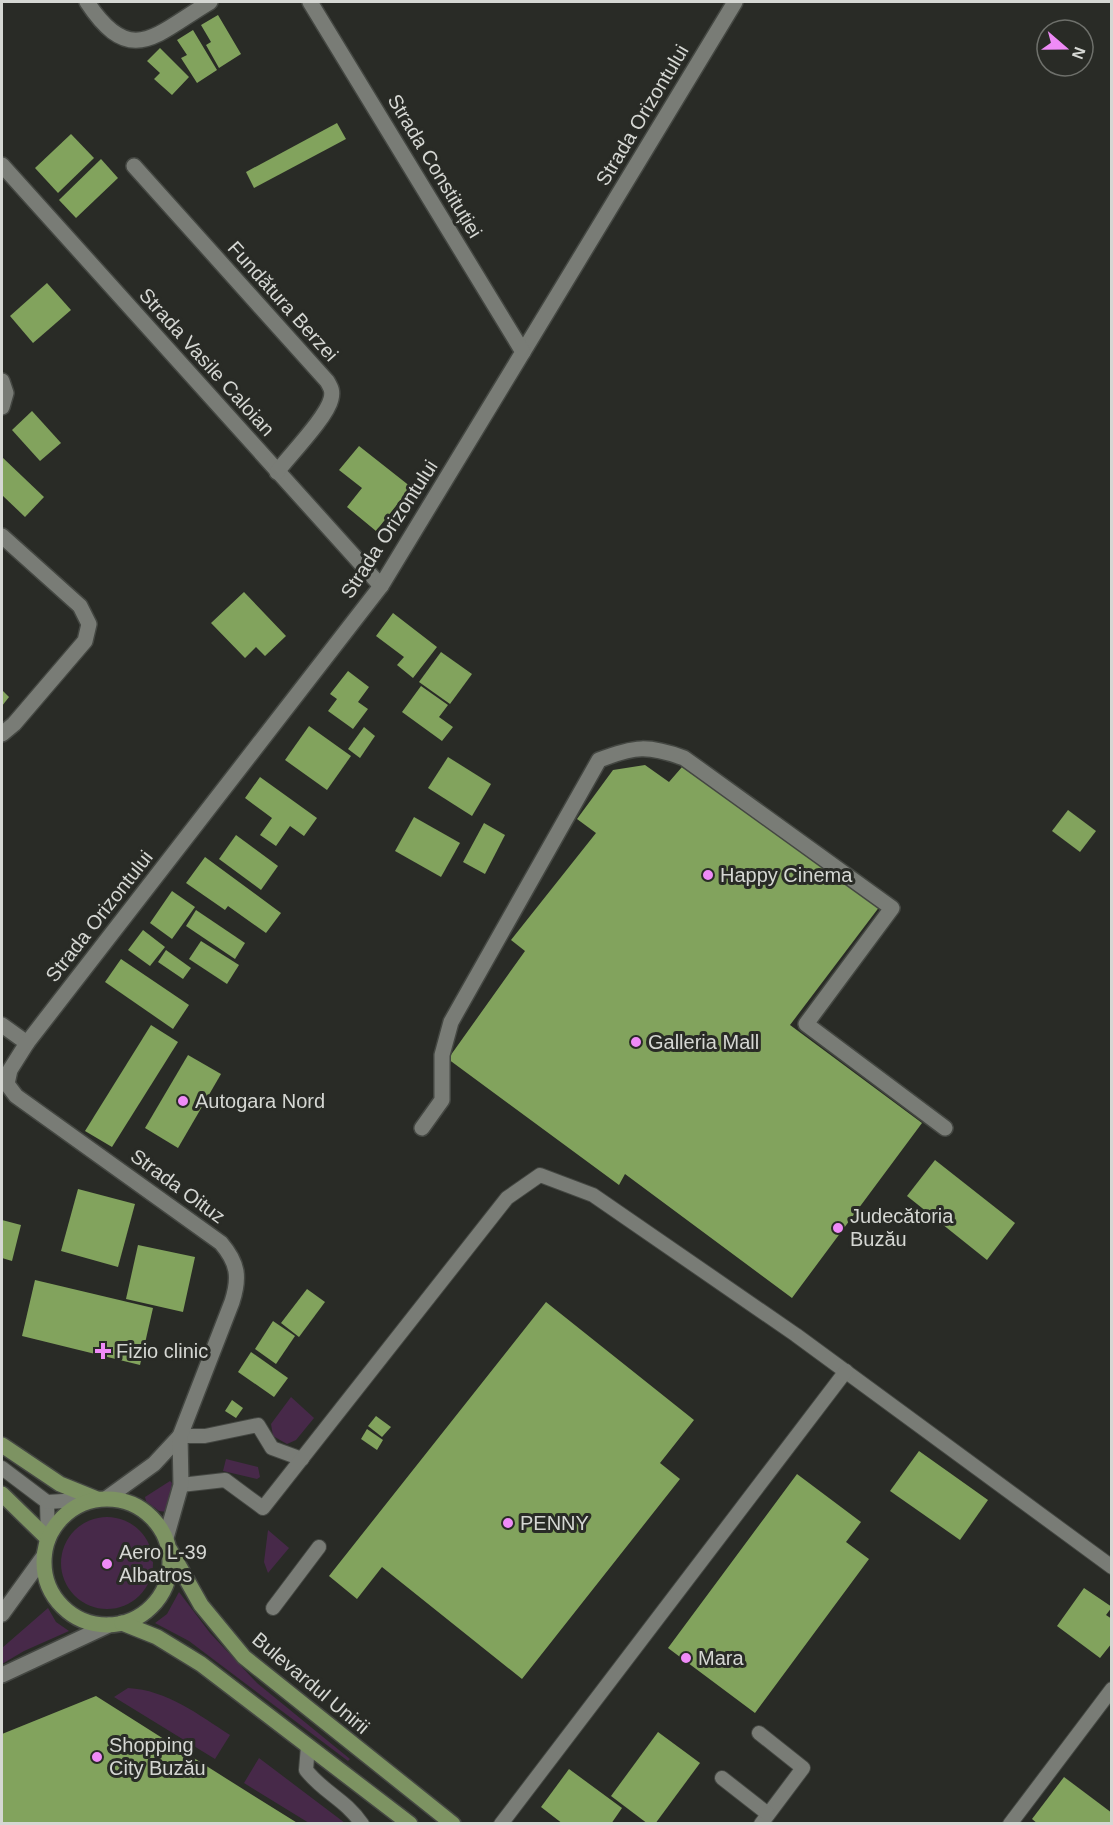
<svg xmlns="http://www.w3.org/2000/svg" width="1113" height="1825" font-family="Arial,sans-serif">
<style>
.green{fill:#472949}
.building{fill:#82a35d}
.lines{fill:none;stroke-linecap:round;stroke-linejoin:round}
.lane-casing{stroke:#444742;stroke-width:16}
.street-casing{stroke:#444742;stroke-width:18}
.secondary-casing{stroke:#444742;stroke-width:18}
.primary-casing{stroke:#444742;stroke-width:18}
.lane{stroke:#797c76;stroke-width:14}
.street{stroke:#797c76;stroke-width:15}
.secondary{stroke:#797c76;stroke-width:15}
.primary{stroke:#7d9362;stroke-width:15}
.poi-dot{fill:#ef8bf7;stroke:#292b26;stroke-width:2}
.labels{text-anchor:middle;stroke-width:6;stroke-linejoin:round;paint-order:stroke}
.street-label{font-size:20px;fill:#d5d7d3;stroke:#292b26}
.poi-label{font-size:20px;fill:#d5d7d3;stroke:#292b26;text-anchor:start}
</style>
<rect width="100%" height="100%" fill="#292b26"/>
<g class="green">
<path d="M 291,1397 L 314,1418 L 296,1440 L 287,1444 L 273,1436 L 271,1424 Z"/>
<path d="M 226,1459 L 258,1467 L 260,1477 L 257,1479 L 223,1471 Z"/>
<path d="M 170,1481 L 172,1483 L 167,1512 L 159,1511 L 146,1501 L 145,1497 Z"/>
<circle cx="107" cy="1563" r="46"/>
<path d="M 268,1530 L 289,1548 L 268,1573 L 264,1562 Z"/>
<path d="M 179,1592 L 210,1633 L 257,1683 L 350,1759 L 348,1761 L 189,1641 L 155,1623 L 167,1614 Z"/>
<path d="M 48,1608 L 56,1622 L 69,1631 L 24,1651 L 2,1664 L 2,1648 Z"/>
<path d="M 128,1688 C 167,1690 199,1715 230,1735 L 215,1759 L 114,1697 Z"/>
<path d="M 259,1758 L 341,1820 L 345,1823 L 309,1823 L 244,1783 Z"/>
</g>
<g class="building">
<path d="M 218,15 L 241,54 L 219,68 L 206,45 L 211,42 L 201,25 Z"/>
<path d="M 193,30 L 217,70 L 197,83 L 181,58 L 187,55 L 177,40 Z"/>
<path d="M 160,48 L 189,77 L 172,95 L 154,79 L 160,73 L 147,61 Z"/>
<path d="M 337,123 L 346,139 L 254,188 L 246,172 Z"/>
<path d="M 71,134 L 94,158 L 58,193 L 35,168 Z"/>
<path d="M 101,159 L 118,178 L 76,218 L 59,200 Z"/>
<path d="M 47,283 L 71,310 L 33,343 L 10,316 Z"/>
<path d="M 32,411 L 61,443 L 40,461 L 12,430 Z"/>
<path d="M 359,446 L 411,487 L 376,531 L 347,507 L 362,488 L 339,470 Z"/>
<path d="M 2,457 L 44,497 L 25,517 L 2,495 Z"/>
<path d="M 244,592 L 286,636 L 265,656 L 256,647 L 245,658 L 211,623 Z"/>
<path d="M 393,613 L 437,647 L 413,678 L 397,665 L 404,657 L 376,636 Z"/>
<path d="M 441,652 L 472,674 L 450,704 L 419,682 Z"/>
<path d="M 348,671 L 369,687 L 358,702 L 368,709 L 353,729 L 328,711 L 337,699 L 330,694 Z"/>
<path d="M 421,686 L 448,705 L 439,717 L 453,727 L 442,741 L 402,712 Z"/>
<path d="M 2,690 L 9,697 L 2,706 Z"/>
<path d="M 309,726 L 351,756 L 327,790 L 285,760 Z"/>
<path d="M 364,727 L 375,736 L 360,758 L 348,749 Z"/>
<path d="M 448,757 L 491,784 L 472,816 L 428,788 Z"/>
<path d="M 645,765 L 669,782 L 682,767 L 880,906 L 790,1025 L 922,1123 L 792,1298 L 625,1174 L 619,1185 L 448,1059 L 525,951 L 511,940 L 596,833 L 577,819 L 613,770 Z"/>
<path d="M 260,777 L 317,818 L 304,836 L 290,826 L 276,846 L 260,835 L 272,818 L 245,798 Z"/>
<path d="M 1068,810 L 1096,831 L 1080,852 L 1052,831 Z"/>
<path d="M 414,817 L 460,843 L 441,877 L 395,851 Z"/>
<path d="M 484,823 L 505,835 L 485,874 L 463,862 Z"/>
<path d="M 236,835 L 278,866 L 261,890 L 219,859 Z"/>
<path d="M 205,857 L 281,913 L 266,933 L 228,906 L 225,910 L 186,883 Z"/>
<path d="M 172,891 L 195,907 L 172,939 L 150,923 Z"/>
<path d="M 196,910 L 245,943 L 235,959 L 186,926 Z"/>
<path d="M 143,930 L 165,947 L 150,966 L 128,950 Z"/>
<path d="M 201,941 L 239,965 L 227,984 L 189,959 Z"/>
<path d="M 166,950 L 191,968 L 183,979 L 158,962 Z"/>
<path d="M 121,959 L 189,1005 L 173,1029 L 105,982 Z"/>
<path d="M 151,1025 L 178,1042 L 112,1147 L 85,1131 Z"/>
<path d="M 188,1055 L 221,1074 L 178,1148 L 145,1128 Z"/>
<path d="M 935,1160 L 1015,1223 L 987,1260 L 907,1196 Z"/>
<path d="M 78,1189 L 135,1204 L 118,1267 L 61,1251 Z"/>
<path d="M 2,1220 L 21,1225 L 12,1261 L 2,1258 Z"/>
<path d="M 138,1245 L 195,1257 L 183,1312 L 126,1299 Z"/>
<path d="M 35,1280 L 153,1308 L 140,1365 L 22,1336 Z"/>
<path d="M 307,1289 L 325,1302 L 299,1337 L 281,1323 Z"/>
<path d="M 546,1302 L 694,1420 L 660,1463 L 680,1479 L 522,1679 L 382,1567 L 357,1599 L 329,1576 Z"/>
<path d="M 273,1321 L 295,1336 L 276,1364 L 255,1349 Z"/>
<path d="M 251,1352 L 288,1378 L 274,1397 L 238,1372 Z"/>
<path d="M 232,1400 L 243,1408 L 236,1418 L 225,1411 Z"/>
<path d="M 376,1416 L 391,1427 L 382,1437 L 368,1426 Z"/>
<path d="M 367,1429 L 383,1440 L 377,1450 L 361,1439 Z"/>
<path d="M 919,1451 L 988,1500 L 960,1540 L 890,1491 Z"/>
<path d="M 797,1474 L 861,1522 L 846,1542 L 869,1559 L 755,1713 L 668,1648 Z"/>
<path d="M 1084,1588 L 1112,1607 L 1106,1615 L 1112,1619 L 1112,1643 L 1100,1658 L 1057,1626 Z"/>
<path d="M 96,1696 L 227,1779 L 299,1824 L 2,1824 L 2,1734 Z"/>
<path d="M 658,1732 L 700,1763 L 655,1824 L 648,1824 L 611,1796 Z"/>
<path d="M 569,1769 L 622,1808 L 611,1824 L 563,1824 L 541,1807 Z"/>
<path d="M 1064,1777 L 1112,1813 L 1112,1824 L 1038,1824 L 1032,1819 Z"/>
</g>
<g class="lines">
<g class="lane-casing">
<g id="lane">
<path d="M 180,1436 L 205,1436 L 258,1425 L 272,1448 L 302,1459"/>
<path d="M 2,1468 L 47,1502 L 48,1539"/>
<path d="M 181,1485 L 225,1480 L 263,1508 L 507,1198 L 540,1175 L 593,1195 L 796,1335 L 1112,1567"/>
<path d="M 47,1502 L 97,1499"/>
<path d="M 273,1608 L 319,1547"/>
<path d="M 759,1733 L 803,1768 L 761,1824"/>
<path d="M 308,1746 L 306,1770 C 324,1793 345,1799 362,1824"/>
<path d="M 722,1778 L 768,1814"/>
<path d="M 501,1824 L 846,1371"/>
<path d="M 1010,1824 L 1112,1689"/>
</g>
</g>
<g class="street-casing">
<g id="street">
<path d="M 87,2 C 131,69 156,34 210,2"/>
<path d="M 2,165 L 381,586"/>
<path d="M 134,166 L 327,381 C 331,388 333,391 331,399 C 327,417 290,455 277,472"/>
<path d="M 523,352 L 735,2"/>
<path d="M 2,381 L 6,393 L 2,407"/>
<path d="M 2,536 L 80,606 L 89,624 L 85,641 L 14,724 L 2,734"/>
<path d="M 2,1025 L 27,1043"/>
<path d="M 422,1128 L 442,1100 L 442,1055 L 451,1022 L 599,760 C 635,746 648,745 684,758 L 892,908 L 806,1024 L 945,1128"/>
</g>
</g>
<g class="secondary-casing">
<g id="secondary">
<path d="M 107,1498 L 154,1464 L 180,1436"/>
<path d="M 166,1538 L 181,1485 L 180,1436 L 232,1302 C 240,1277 238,1263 221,1243 L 16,1096 L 7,1084 L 10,1070 L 27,1043 L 381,586 L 523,352 L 310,2"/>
<path d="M 2,1614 L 44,1556"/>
<path d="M 2,1675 L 109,1625"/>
</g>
</g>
<g class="primary-casing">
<g id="primary">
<path d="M 2,1445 L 60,1484 L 97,1499"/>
<path d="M 2,1494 L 48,1539"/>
<circle cx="107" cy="1562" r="63"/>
<path d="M 170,1550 L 201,1605 L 244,1657 L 453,1824"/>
<path d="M 122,1623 L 157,1637 L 201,1664 L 410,1824"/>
</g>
</g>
<use href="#lane" class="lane"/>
<use href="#street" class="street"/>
<use href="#secondary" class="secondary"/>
<use href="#primary" class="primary"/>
</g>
<g class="poi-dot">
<circle cx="708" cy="875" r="6"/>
<circle cx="636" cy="1042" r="6"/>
<circle cx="183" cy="1101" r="6"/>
<circle cx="838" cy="1228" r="6"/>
<path d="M100 1342h6v6h6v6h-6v6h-6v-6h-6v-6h6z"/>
<circle cx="508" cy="1523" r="6"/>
<circle cx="107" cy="1564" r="6"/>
<circle cx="686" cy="1658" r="6"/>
<circle cx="97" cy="1757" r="6"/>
</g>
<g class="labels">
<g class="street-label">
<text transform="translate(642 115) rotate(-59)" y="7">Strada Orizontului</text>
<text transform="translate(435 166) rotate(59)" y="7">Strada Constituției</text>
<text transform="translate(283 301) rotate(48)" y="7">Fundătura Berzei</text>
<text transform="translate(207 362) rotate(48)" y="7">Strada Vasile Caloian</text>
<text transform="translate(389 529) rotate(-57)" y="7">Strada Orizontului</text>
<text transform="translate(99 916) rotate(-52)" y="7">Strada Orizontului</text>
<text transform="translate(178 1186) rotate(36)" y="7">Strada Oituz</text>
<text transform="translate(311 1683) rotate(40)" y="7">Bulevardul Unirii</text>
</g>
<g class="poi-label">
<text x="720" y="882">Happy Cinema</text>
<text x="648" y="1049">Galleria Mall</text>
<text x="195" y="1108">Autogara Nord</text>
<text x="850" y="1223">Judecătoria<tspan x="850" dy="23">Buzău</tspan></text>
<text x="116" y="1358">Fizio clinic</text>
<text x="520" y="1530">PENNY</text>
<text x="119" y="1559">Aero L-39<tspan x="119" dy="23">Albatros</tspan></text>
<text x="698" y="1665">Mara</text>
<text x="109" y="1752">Shopping<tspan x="109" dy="23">City Buzău</tspan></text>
</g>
</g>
<rect width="1113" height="1825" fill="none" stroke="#d5d7d3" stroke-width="6"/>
<g transform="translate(1065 48) rotate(110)"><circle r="28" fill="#292b26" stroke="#6e706b" stroke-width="1.5"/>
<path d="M0-4.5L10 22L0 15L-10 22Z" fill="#ef8bf7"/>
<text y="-9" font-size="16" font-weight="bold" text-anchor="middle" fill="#d5d7d3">N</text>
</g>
</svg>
